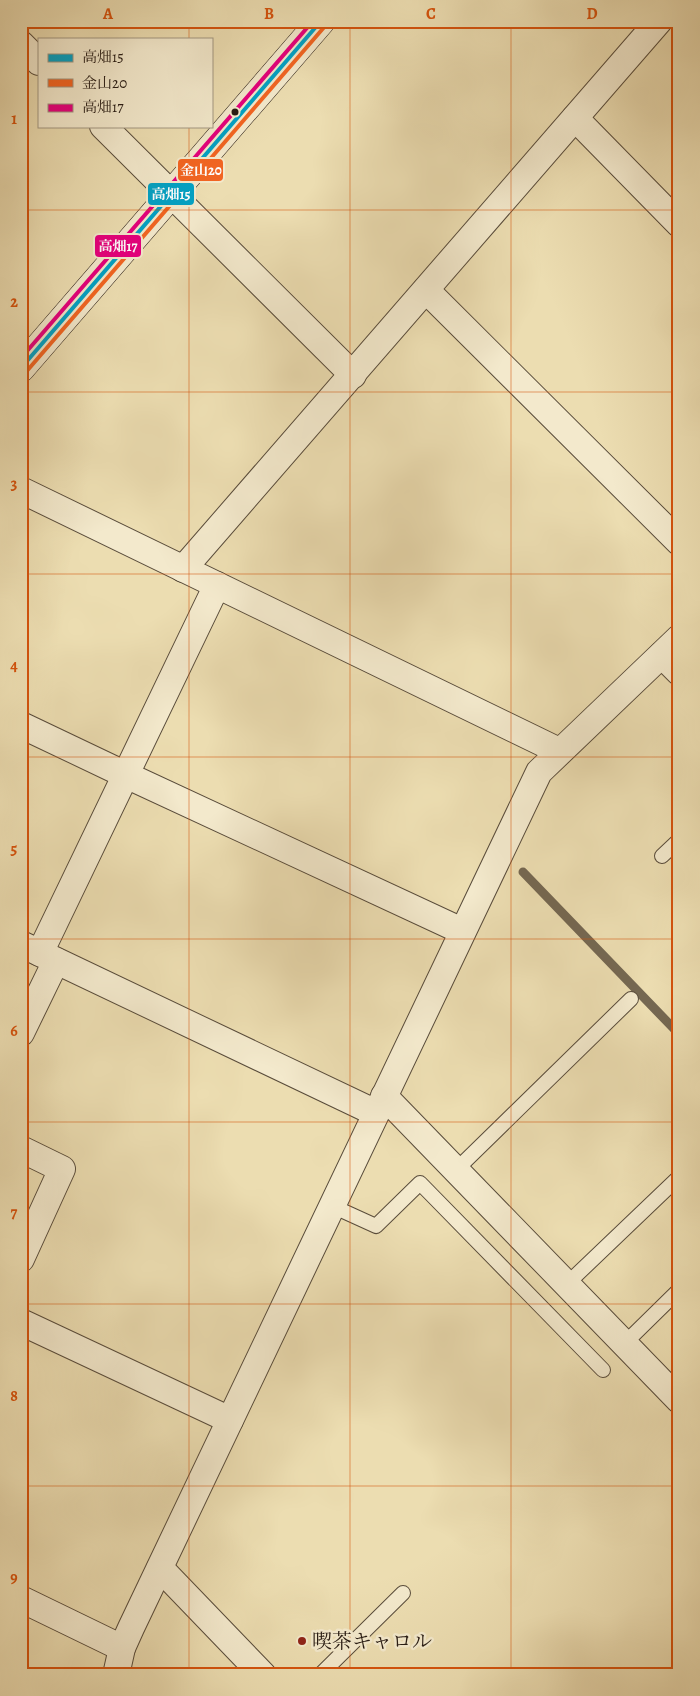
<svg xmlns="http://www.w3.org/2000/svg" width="700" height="1696" font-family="Alegreya,'Noto Serif JP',serif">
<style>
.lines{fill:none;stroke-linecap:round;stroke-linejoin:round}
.stream{stroke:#756852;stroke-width:9}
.lane-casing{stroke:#594c3b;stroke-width:16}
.street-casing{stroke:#594c3b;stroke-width:28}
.secondary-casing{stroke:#281c14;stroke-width:29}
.lane{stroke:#f3e9cc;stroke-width:14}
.street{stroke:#f3e9cc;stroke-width:26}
.secondary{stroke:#f3e9cc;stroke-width:28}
.bus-1-casing{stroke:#f3e9cc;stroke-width:8}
.bus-2-casing{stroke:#f3e9cc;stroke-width:8}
.bus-3-casing{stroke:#f3e9cc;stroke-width:8}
.bus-1{stroke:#02a2c5;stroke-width:4}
.bus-2{stroke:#f26522;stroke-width:4}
.bus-3{stroke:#e5007d;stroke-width:4}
.grid{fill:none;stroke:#d5530d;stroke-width:1;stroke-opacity:0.55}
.bus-dot{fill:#281c14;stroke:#f3e9cc;stroke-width:2}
.poi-dot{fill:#8f2418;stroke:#f3e9cc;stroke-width:2}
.labels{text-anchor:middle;stroke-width:5;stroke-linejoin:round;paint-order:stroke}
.poi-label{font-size:20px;fill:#281c14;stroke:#f3e9cc;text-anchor:start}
.line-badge{stroke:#f3e9cc;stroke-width:2}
.badge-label{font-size:14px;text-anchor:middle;font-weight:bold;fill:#fff}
.neatline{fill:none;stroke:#d5530d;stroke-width:2}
.grid-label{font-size:16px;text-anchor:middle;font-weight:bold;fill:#d5530d}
</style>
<rect width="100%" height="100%" fill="#ecddb1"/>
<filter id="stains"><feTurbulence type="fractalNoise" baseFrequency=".004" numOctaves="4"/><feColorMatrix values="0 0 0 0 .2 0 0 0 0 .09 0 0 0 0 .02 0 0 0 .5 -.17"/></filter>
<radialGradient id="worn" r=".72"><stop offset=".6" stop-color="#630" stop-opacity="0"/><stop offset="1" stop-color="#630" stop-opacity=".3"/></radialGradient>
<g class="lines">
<path class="stream" d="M 523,872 L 679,1034"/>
<g class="lane-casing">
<g id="lane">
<path d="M 662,856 L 679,840"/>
<path d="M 456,1170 L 631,999"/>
<path d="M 332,1206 L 376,1226 L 420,1183 L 603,1370"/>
<path d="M 567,1284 L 679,1177"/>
<path d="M 624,1344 L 679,1290"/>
<path d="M 320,1675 L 403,1593"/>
</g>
</g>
<g class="street-casing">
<g id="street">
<path d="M 21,44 L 39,62"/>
<path d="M 575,118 L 679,224"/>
<path d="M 103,126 L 353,375"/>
<path d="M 426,290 L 679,542"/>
<path d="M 21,490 L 559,751"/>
<path d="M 183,569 L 659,21"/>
<path d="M 662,655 L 679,672"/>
<path d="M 21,725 L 126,775 L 462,931"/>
<path d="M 21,944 L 376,1113"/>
<path d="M 40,953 L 217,585"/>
<path d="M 21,1033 L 56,961"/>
<path d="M 384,1096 L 679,1400"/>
<path d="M 21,1149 L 62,1169 L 21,1259"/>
<path d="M 21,1322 L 230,1420"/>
<path d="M 160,1568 L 263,1675"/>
<path d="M 21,1599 L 122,1648"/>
<path d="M 116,1675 L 122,1648 L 131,1628 L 539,772 L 679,638"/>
</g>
</g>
<g class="secondary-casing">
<path id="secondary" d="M 21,368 L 321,21"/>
</g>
<use href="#lane" class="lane"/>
<use href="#street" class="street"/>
<use href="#secondary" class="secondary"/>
<g class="bus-1-casing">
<path id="bus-1" d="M 21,368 L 321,21"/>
</g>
<g class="bus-2-casing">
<path id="bus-2" d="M 26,372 L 326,25"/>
</g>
<g class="bus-3-casing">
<path id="bus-3" d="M 21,358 L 313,21"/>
</g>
<use href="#bus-1" class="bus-1"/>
<use href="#bus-2" class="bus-2"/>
<use href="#bus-3" class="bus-3"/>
</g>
<path class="grid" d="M 189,21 L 189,39M 350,21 L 350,1675M 511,21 L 511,1675M 189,126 L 189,1675M 21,210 L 679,210M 21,392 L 679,392M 21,574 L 679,574M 21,757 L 679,757M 21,939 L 679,939M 21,1122 L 679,1122M 21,1304 L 679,1304M 21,1486 L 679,1486"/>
<circle class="bus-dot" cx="235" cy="112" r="4.5"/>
<circle class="poi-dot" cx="302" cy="1641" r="5"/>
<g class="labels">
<g class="poi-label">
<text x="312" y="1648">喫茶キャロル</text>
</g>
</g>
<g class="line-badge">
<rect x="177" y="158" width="47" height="24" rx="5" fill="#f26522"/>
<rect x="147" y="182" width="48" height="24" rx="5" fill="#02a2c5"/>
<rect x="94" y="234" width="48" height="24" rx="5" fill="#e5007d"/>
</g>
<g class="badge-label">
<text x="201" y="175">金山20</text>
<text x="171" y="199">高畑15</text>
<text x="118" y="251">高畑17</text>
</g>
<rect width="700" height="1696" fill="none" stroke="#ecddb1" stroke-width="55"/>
<rect x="38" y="38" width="175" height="90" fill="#f3e9cc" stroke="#a29782"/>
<rect x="48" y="54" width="25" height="8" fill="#02a2c5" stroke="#a29782"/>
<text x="82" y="62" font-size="15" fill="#281c14">高畑15</text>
<rect x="48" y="79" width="25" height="8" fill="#f26522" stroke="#a29782"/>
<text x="82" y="88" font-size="15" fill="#281c14">金山20</text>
<rect x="48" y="104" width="25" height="8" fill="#e5007d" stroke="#a29782"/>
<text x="82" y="112" font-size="15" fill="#281c14">高畑17</text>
<rect x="28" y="28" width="644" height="1640" class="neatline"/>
<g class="grid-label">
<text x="108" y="19">A</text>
<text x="269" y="19">B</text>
<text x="431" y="19">C</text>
<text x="592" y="19">D</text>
<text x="14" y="124">1</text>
<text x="14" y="307">2</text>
<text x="14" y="489">3</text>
<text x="14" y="671">4</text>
<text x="14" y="854">5</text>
<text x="14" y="1036">6</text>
<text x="14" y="1218">7</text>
<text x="14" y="1401">8</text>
<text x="14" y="1583">9</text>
</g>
<rect width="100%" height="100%" filter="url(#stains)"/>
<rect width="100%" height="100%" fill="url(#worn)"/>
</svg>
